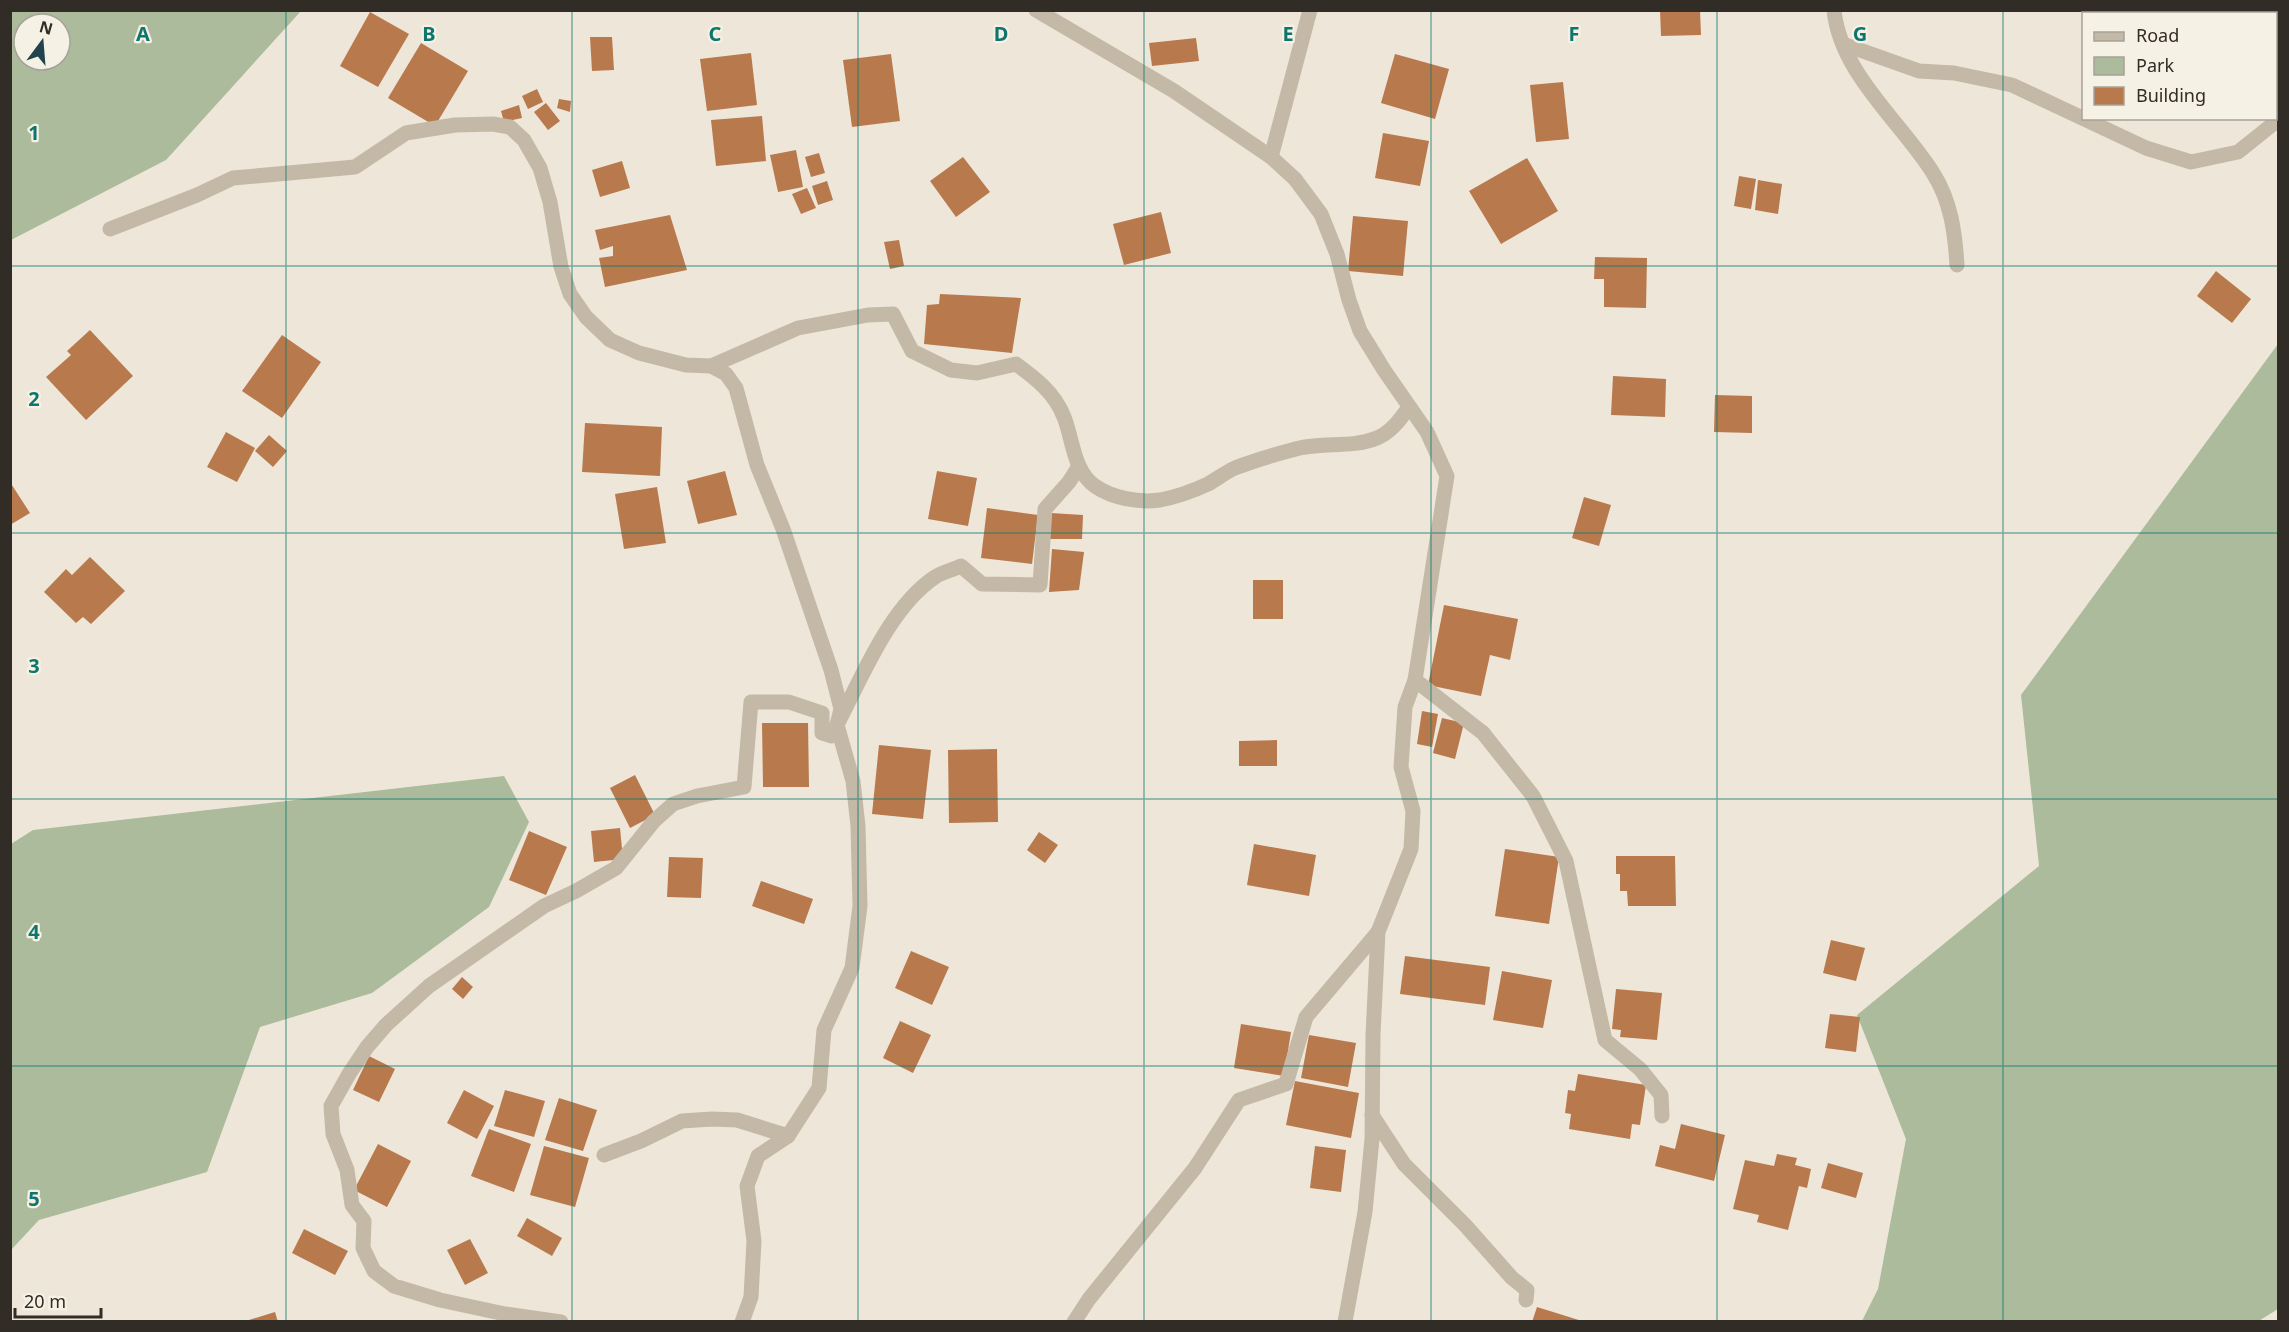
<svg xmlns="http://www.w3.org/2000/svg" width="2289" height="1332" font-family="'Noto Sans',sans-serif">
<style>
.green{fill:#abbb9b;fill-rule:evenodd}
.building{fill:#b8794d}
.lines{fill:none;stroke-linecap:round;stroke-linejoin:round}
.minor{stroke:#c4b9a7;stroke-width:15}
.grid{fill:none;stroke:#0f766e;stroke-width:1.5;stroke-opacity:0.55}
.grid-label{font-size:20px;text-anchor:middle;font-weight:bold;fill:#0f766e;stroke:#f6f1e5;stroke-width:4.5;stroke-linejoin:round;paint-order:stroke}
</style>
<rect width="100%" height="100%" fill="#eee7d9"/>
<g class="green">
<path d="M 11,10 L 301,10 L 301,11 L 166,160 L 11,240 ZM 24,24 L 60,24 L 60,60 L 24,60 Z"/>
<path d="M 2278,344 L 2278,1309 L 2257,1322 L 1862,1321 L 1878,1289 L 1906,1139 L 1857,1015 L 2039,866 L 2021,695 Z"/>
<path d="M 504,776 L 529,822 L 489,907 L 372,993 L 260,1027 L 207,1172 L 39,1220 L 11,1250 L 11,844 L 33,830 Z"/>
</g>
<g class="building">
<path d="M 1660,10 L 1700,10 L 1701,35 L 1661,36 Z"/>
<rect x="2109" y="10" width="63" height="4"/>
<path d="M 370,12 L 409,34 L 378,87 L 340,66 Z"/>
<path d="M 590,37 L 612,37 L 614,70 L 592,71 Z"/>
<path d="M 1196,38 L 1199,61 L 1152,66 L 1149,43 Z"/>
<path d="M 421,43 L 468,71 L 435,126 L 388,98 Z"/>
<path d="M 751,53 L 757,105 L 707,111 L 700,59 Z"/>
<path d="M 891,54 L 900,121 L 852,127 L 843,60 Z"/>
<path d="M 1395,54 L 1449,69 L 1435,119 L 1381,103 Z"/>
<path d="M 1563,82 L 1569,139 L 1536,142 L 1530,85 Z"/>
<path d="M 537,89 L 543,102 L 528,109 L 522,96 Z"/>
<path d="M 559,99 L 571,101 L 570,112 L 557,108 Z"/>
<path d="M 546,103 L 560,121 L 548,130 L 534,112 Z"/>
<path d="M 519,105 L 522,118 L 504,122 L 501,111 Z"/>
<path d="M 762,116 L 766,161 L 716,166 L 711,120 Z"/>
<path d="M 1383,133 L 1429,141 L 1420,186 L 1375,178 Z"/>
<path d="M 796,150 L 803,187 L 778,192 L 770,155 Z"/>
<path d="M 819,153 L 825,173 L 811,177 L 805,157 Z"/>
<path d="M 963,157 L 990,192 L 956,217 L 930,181 Z"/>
<path d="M 1527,158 L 1558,211 L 1501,244 L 1469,191 Z"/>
<path d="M 622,161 L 630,188 L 600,197 L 592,170 Z"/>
<path d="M 1739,176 L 1756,179 L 1751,209 L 1734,206 Z"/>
<path d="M 1758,180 L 1782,184 L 1778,214 L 1755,210 Z"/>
<path d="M 827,181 L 833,200 L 818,205 L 812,186 Z"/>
<path d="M 807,188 L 816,208 L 801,214 L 792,194 Z"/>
<path d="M 1161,212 L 1171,253 L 1124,265 L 1113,224 Z"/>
<path d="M 670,215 L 687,270 L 605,287 L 599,258 L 613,256 L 613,246 L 600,250 L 595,230 Z"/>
<path d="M 1353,216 L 1408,221 L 1403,276 L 1348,271 Z"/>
<path d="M 899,240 L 904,266 L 890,269 L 884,242 Z"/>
<path d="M 1595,257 L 1647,258 L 1646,308 L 1604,307 L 1604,279 L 1594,279 Z"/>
<path d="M 2216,271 L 2251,299 L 2232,323 L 2197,296 Z"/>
<path d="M 940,294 L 1021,298 L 1012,353 L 924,344 L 927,305 L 939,304 Z"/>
<path d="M 90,330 L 133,376 L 86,420 L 46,377 L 71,355 L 67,351 Z"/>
<path d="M 282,335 L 321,362 L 282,418 L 242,391 Z"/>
<path d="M 1613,376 L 1666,379 L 1665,417 L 1611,415 Z"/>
<path d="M 1715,395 L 1752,396 L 1752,433 L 1714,432 Z"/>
<path d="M 585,423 L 662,427 L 660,476 L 582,472 Z"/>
<path d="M 226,432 L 255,448 L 237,482 L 207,467 Z"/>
<path d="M 269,435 L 287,451 L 273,467 L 255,451 Z"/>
<path d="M 725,471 L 737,515 L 698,524 L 687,481 Z"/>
<path d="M 937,471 L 977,478 L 968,526 L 928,519 Z"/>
<path d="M 10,482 L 30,513 L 10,525 Z"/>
<path d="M 657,487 L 666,543 L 624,549 L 615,494 Z"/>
<path d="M 1584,497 L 1611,505 L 1599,546 L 1572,538 Z"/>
<path d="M 987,508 L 1038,515 L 1032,564 L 981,558 Z"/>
<path d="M 1051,513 L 1083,515 L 1082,539 L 1049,539 Z"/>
<path d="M 1052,549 L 1084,552 L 1079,590 L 1049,592 Z"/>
<path d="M 90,557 L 125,591 L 91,624 L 83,617 L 76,623 L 44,592 L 66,569 L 72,575 Z"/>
<rect x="1253" y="580" width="30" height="39"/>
<path d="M 1444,605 L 1518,619 L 1510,660 L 1490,655 L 1481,696 L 1428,685 Z"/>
<path d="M 1422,711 L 1438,714 L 1432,747 L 1417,744 Z"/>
<path d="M 1442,718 L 1464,723 L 1455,759 L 1433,753 Z"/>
<path d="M 762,723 L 808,723 L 809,787 L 763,787 Z"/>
<path d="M 1277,740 L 1277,766 L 1239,766 L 1239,741 Z"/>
<path d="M 879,745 L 931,750 L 923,819 L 872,814 Z"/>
<path d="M 997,749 L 998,822 L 949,823 L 948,750 Z"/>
<path d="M 635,775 L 655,815 L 630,828 L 610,788 Z"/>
<path d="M 620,828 L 623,859 L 594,862 L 591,831 Z"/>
<path d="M 529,831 L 567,847 L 546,895 L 509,880 Z"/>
<path d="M 1039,832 L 1058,845 L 1045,863 L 1027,850 Z"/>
<path d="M 1254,844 L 1316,855 L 1309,896 L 1247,885 Z"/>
<path d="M 1505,849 L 1559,857 L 1549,924 L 1495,916 Z"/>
<path d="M 1616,856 L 1675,856 L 1676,906 L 1628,906 L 1627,891 L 1620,891 L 1620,874 L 1616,874 Z"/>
<path d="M 669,857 L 703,858 L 701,898 L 667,897 Z"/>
<path d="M 761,881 L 813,899 L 804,924 L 752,906 Z"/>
<path d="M 1831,940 L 1865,948 L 1856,981 L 1823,973 Z"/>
<path d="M 911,951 L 949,967 L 932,1005 L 895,988 Z"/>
<path d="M 1405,956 L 1490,967 L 1485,1005 L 1400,994 Z"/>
<path d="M 1502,971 L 1552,980 L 1543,1028 L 1493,1020 Z"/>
<path d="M 462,977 L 473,987 L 463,999 L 452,989 Z"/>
<path d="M 1616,989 L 1662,993 L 1657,1040 L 1620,1037 L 1621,1030 L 1612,1029 Z"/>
<path d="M 1830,1014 L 1860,1017 L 1856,1052 L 1825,1048 Z"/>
<path d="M 900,1021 L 931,1035 L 913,1073 L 883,1058 Z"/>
<path d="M 1241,1024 L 1291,1032 L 1284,1076 L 1234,1068 Z"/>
<path d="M 1309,1035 L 1356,1043 L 1348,1087 L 1301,1078 Z"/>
<path d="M 369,1056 L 395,1069 L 379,1102 L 353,1090 Z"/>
<path d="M 1578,1074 L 1646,1085 L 1640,1125 L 1632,1124 L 1630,1139 L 1569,1129 L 1571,1114 L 1565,1113 L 1568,1090 L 1575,1091 Z"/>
<path d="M 1295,1081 L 1359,1093 L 1351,1138 L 1286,1125 Z"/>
<path d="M 464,1090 L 494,1106 L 477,1139 L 447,1123 Z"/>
<path d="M 505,1090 L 545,1101 L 534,1137 L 494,1126 Z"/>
<path d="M 559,1098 L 597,1110 L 583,1151 L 545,1140 Z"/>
<path d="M 1681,1124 L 1725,1135 L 1714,1181 L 1655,1166 L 1660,1145 L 1675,1149 Z"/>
<path d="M 489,1129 L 531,1144 L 514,1192 L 471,1176 Z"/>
<path d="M 378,1144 L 411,1161 L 387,1207 L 354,1190 Z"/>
<path d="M 544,1146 L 589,1158 L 575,1207 L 530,1195 Z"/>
<path d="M 1315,1146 L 1346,1150 L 1341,1192 L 1310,1188 Z"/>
<path d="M 1777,1154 L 1797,1158 L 1795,1165 L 1811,1169 L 1807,1188 L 1799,1186 L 1788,1230 L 1757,1222 L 1759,1215 L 1733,1209 L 1745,1160 L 1774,1166 Z"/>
<path d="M 1828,1163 L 1863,1173 L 1856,1198 L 1821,1188 Z"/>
<path d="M 527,1218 L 562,1238 L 552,1256 L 517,1236 Z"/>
<path d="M 304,1229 L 348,1251 L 335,1275 L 292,1253 Z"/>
<path d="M 470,1239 L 488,1273 L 465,1285 L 447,1250 Z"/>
<path d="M 1537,1307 L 1582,1321 L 1582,1322 L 1532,1322 Z"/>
<path d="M 275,1312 L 278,1322 L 249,1322 L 249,1320 Z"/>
</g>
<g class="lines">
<g class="minor">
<path d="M 1036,10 L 1174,91 L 1271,157 L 1295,179 L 1321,214 L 1337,254 L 1349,300 L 1360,331 L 1384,370 L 1427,432 L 1447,476 L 1415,680 L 1405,707 L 1401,767 L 1413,811 L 1411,849 L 1378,932 L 1373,1035 L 1372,1139 L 1365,1212 L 1345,1322"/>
<path d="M 1834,10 C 1840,73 1901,122 1933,173 C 1951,201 1955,233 1957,265"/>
<path d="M 1843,44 L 1919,71 L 1954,73 L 2012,85 L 2146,148 L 2191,162 L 2238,152 L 2278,120"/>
<path d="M 1271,157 L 1310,10"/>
<path d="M 110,229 L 197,195 L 233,178 L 355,167 L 406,133 L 455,125 L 493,124 L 510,127 L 524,140 L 540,168 L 550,202 L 561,267 L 570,294 L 586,317 L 610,340 L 639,353 L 686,365 L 711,366 L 726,374 L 736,388 L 757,465 L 783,529 L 831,670 L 841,709 L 837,725 L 853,781 L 858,826 L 860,906 L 852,968 L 824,1030 L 819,1088 L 788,1136 L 758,1156 L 747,1186 L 754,1241 L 751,1297 L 742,1322"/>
<path d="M 711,366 L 798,328 L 868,315 L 893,314 L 912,351 L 951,370 L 977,373 L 1016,364 C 1035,378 1055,393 1064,417 C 1073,439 1073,471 1095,486 C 1112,498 1139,503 1160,500 C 1176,497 1193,491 1208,484 C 1217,479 1226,472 1235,468 C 1253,461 1273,455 1292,450 C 1320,441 1350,449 1377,438 C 1391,432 1400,420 1409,407"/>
<path d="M 1415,680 L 1483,733 L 1533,796 L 1566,861 L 1605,1040 L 1640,1069 L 1661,1095 L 1662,1116"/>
<path d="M 1372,1115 L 1404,1164 L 1465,1225 L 1512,1278 L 1527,1290 L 1526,1300"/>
<path d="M 604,1155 L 641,1141 L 682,1121 L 712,1119 L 737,1120 L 788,1136"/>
<path d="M 561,1322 L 505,1314 L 440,1300 L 394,1286 L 374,1271 L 363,1248 L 364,1221 L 352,1205 L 347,1170 L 333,1134 L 331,1106 L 349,1074 L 367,1047 L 386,1025 L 429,986 L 544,906 L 576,891 L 616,868 L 654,821 L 673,804 L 697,796 L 744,787 L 751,702 L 789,702 L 822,713 L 822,733 L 831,736 C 859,686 886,610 935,577 C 942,572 953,570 961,566 L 982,584 L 1040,585 L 1045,509 L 1069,482 L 1079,466"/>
<path d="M 1074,1322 L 1089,1299 L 1195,1168 L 1239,1100 L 1286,1084 L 1306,1017 L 1378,932"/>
</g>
</g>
<path class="grid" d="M 286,10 L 286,1322M 572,10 L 572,1322M 858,10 L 858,1322M 1144,10 L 1144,1322M 1431,10 L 1431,1322M 1717,10 L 1717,1322M 2003,10 L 2003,1322M 10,266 L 2278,266M 10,533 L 2278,533M 10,799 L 2278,799M 10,1066 L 2278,1066"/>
<g class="grid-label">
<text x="143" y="41">A</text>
<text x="429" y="41">B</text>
<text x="715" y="41">C</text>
<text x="1001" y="41">D</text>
<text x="1288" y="41">E</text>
<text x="1574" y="41">F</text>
<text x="1860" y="41">G</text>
<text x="34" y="140">1</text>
<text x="34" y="406">2</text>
<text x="34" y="673">3</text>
<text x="34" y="939">4</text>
<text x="34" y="1206">5</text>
</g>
<rect width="2289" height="1332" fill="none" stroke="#312c26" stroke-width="24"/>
<rect x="2082" y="12" width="195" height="108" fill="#f6f1e5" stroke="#a7a299" stroke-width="1.5"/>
<rect x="2094" y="32" width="30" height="9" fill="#c4b9a7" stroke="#a7a299" stroke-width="1.5"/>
<text x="2136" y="42" font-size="18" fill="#312c26">Road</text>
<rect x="2094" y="57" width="30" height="18" fill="#abbb9b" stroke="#a7a299" stroke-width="1.5"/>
<text x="2136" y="72" font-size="18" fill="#312c26">Park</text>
<rect x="2094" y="87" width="30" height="18" fill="#b8794d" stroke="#a7a299" stroke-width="1.5"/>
<text x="2136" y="102" font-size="18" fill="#312c26">Building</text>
<g transform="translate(42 42) rotate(16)"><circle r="28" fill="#f6f1e5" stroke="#a7a299" stroke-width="1.5"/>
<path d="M0-4.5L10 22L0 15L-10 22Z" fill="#21434e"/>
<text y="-9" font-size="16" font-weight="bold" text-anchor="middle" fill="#312c26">N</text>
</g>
<path d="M15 1308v9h86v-9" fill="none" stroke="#312c26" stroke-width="3"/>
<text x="24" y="1308" font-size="18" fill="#312c26" stroke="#f6f1e5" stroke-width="4.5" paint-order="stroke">20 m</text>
</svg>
